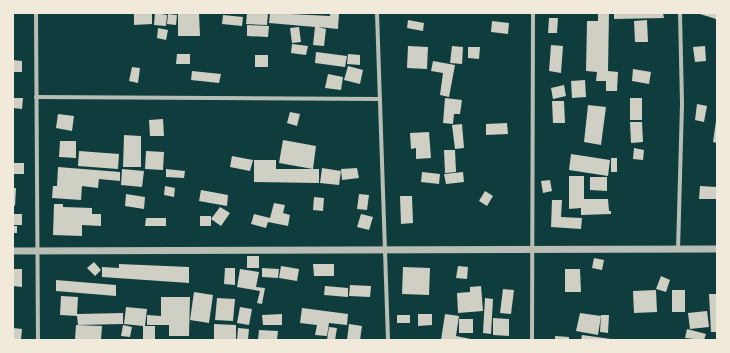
<svg xmlns="http://www.w3.org/2000/svg" width="730" height="353" font-family="Figtree,sans-serif">
<style>
.building{fill:#cfcfc3}
.lines{fill:none;stroke-linecap:round;stroke-linejoin:round}
.minor{stroke:#b8beb3;stroke-width:4}
.tertiary{stroke:#b8beb3;stroke-width:7}
</style>
<rect width="100%" height="100%" fill="#0f3d3e"/>
<g class="building">
<path d="M 134,13 L 152,13 L 152,24 L 134,25 Z"/>
<path d="M 155,13 L 167,15 L 166,26 L 154,25 Z"/>
<path d="M 178,13 L 199,13 L 200,36 L 178,36 Z"/>
<path d="M 247,13 L 268,13 L 267,25 L 246,24 Z"/>
<path d="M 270,13 L 330,16 L 330,13 L 339,13 L 338,29 L 318,27 L 326,29 L 324,46 L 313,45 L 315,27 L 269,23 Z"/>
<path d="M 598,13 L 609,13 L 608,71 L 618,72 L 617,91 L 606,91 L 606,81 L 596,81 L 597,72 L 586,71 L 587,21 L 598,21 Z"/>
<path d="M 614,13 L 663,13 L 664,18 L 614,19 Z"/>
<path d="M 700,13 L 717,13 L 716,19 L 700,14 Z"/>
<path d="M 168,14 L 177,15 L 176,25 L 167,24 Z"/>
<path d="M 223,15 L 243,17 L 242,26 L 222,24 Z"/>
<path d="M 549,18 L 558,18 L 557,33 L 548,33 Z"/>
<path d="M 408,20 L 424,23 L 423,31 L 407,28 Z"/>
<path d="M 647,20 L 648,42 L 635,42 L 634,21 Z"/>
<path d="M 492,21 L 509,23 L 508,34 L 491,32 Z"/>
<path d="M 247,25 L 269,26 L 268,37 L 247,36 Z"/>
<path d="M 299,27 L 301,42 L 292,43 L 290,28 Z"/>
<path d="M 158,28 L 168,30 L 166,40 L 157,38 Z"/>
<path d="M 292,44 L 308,46 L 306,55 L 291,53 Z"/>
<path d="M 551,45 L 563,46 L 561,73 L 549,71 Z"/>
<path d="M 408,46 L 428,47 L 427,69 L 407,68 Z"/>
<path d="M 452,46 L 463,47 L 462,64 L 450,63 Z"/>
<path d="M 705,46 L 706,61 L 695,62 L 693,47 Z"/>
<path d="M 468,47 L 480,47 L 479,59 L 468,58 Z"/>
<path d="M 316,52 L 347,56 L 345,67 L 315,63 Z"/>
<path d="M 177,54 L 190,54 L 190,64 L 176,64 Z"/>
<path d="M 348,54 L 360,55 L 360,65 L 347,64 Z"/>
<rect x="255" y="55" width="13" height="12"/>
<path d="M 13,60 L 22,61 L 22,72 L 13,72 Z"/>
<path d="M 433,61 L 455,65 L 449,97 L 440,95 L 443,73 L 431,71 Z"/>
<path d="M 348,66 L 363,70 L 360,84 L 344,80 Z"/>
<path d="M 132,67 L 140,68 L 138,83 L 129,81 Z"/>
<path d="M 633,69 L 651,72 L 649,84 L 632,81 Z"/>
<path d="M 192,71 L 221,74 L 219,83 L 191,80 Z"/>
<path d="M 328,74 L 343,77 L 341,90 L 325,88 Z"/>
<path d="M 585,80 L 586,97 L 572,98 L 571,81 Z"/>
<path d="M 564,85 L 566,96 L 553,99 L 551,88 Z"/>
<path d="M 13,98 L 23,98 L 22,109 L 13,108 Z"/>
<path d="M 445,98 L 462,100 L 460,114 L 454,114 L 453,124 L 443,123 Z"/>
<rect x="630" y="98" width="12" height="22"/>
<path d="M 552,101 L 564,101 L 565,123 L 553,123 Z"/>
<path d="M 697,104 L 707,106 L 704,122 L 695,120 Z"/>
<path d="M 588,105 L 606,107 L 601,145 L 584,142 Z"/>
<path d="M 290,112 L 300,114 L 297,126 L 287,123 Z"/>
<path d="M 58,114 L 74,116 L 72,131 L 56,128 Z"/>
<path d="M 163,119 L 164,136 L 150,136 L 149,120 Z"/>
<path d="M 716,121 L 717,121 L 717,143 L 713,142 Z"/>
<path d="M 630,122 L 642,122 L 643,142 L 631,143 Z"/>
<path d="M 507,123 L 508,134 L 486,135 L 486,124 Z"/>
<path d="M 462,124 L 464,148 L 455,149 L 452,125 Z"/>
<path d="M 429,132 L 431,158 L 416,159 L 416,148 L 411,149 L 410,133 Z"/>
<path d="M 124,135 L 141,136 L 141,167 L 123,167 Z"/>
<path d="M 283,140 L 316,146 L 313,169 L 279,163 Z"/>
<path d="M 60,141 L 76,141 L 76,158 L 59,157 Z"/>
<path d="M 634,148 L 644,150 L 643,160 L 633,159 Z"/>
<path d="M 444,150 L 455,150 L 456,172 L 445,173 Z"/>
<path d="M 79,151 L 119,154 L 118,169 L 78,166 Z"/>
<path d="M 146,151 L 164,152 L 163,170 L 145,169 Z"/>
<path d="M 571,154 L 610,160 L 608,176 L 569,170 Z"/>
<path d="M 232,156 L 253,160 L 250,171 L 230,167 Z"/>
<rect x="611" y="158" width="6" height="14"/>
<path d="M 254,160 L 276,160 L 276,169 L 319,169 L 319,183 L 254,182 Z"/>
<rect x="13" y="163" width="11" height="11"/>
<path d="M 58,167 L 120,172 L 120,181 L 99,179 L 98,188 L 82,186 L 81,200 L 52,198 L 53,186 L 57,186 Z"/>
<path d="M 322,168 L 341,171 L 339,185 L 320,183 Z"/>
<path d="M 357,168 L 359,178 L 342,180 L 341,169 Z"/>
<path d="M 122,169 L 144,171 L 142,187 L 121,185 Z"/>
<path d="M 166,169 L 185,171 L 184,178 L 166,177 Z"/>
<path d="M 422,172 L 440,174 L 439,184 L 421,182 Z"/>
<path d="M 463,172 L 464,182 L 446,184 L 444,174 Z"/>
<path d="M 569,176 L 584,176 L 584,199 L 608,199 L 609,211 L 611,211 L 611,214 L 581,215 L 581,208 L 569,209 Z"/>
<path d="M 590,177 L 607,177 L 607,191 L 590,190 Z"/>
<path d="M 550,180 L 552,191 L 543,193 L 541,181 Z"/>
<path d="M 165,186 L 175,188 L 174,197 L 164,195 Z"/>
<path d="M 700,186 L 717,187 L 717,199 L 699,199 Z"/>
<path d="M 13,188 L 16,188 L 15,206 L 13,205 Z"/>
<path d="M 201,190 L 228,195 L 227,206 L 199,201 Z"/>
<path d="M 485,191 L 493,196 L 487,206 L 479,201 Z"/>
<path d="M 126,194 L 145,197 L 144,209 L 125,206 Z"/>
<path d="M 359,194 L 369,195 L 367,210 L 357,209 Z"/>
<path d="M 400,196 L 412,196 L 413,223 L 401,224 Z"/>
<path d="M 314,197 L 324,198 L 323,211 L 313,210 Z"/>
<path d="M 552,200 L 562,200 L 561,217 L 582,218 L 581,229 L 551,227 Z"/>
<path d="M 274,203 L 285,205 L 283,213 L 290,215 L 288,226 L 268,222 L 266,228 L 251,224 L 254,214 L 270,218 Z"/>
<path d="M 54,204 L 63,204 L 63,207 L 92,208 L 92,214 L 101,214 L 101,226 L 82,225 L 82,236 L 53,235 Z"/>
<path d="M 220,207 L 230,213 L 221,226 L 211,219 Z"/>
<rect x="13" y="214" width="9" height="11"/>
<path d="M 361,214 L 373,217 L 369,230 L 357,227 Z"/>
<rect x="200" y="216" width="11" height="10"/>
<path d="M 146,218 L 166,218 L 166,226 L 145,226 Z"/>
<rect x="13" y="226" width="4" height="7"/>
<rect x="247" y="256" width="12" height="12"/>
<path d="M 594,258 L 604,260 L 602,270 L 592,268 Z"/>
<path d="M 94,262 L 101,270 L 95,276 L 87,268 Z"/>
<path d="M 119,264 L 189,267 L 189,283 L 102,277 L 102,267 L 119,268 Z"/>
<path d="M 313,264 L 334,264 L 334,276 L 314,276 Z"/>
<path d="M 281,266 L 299,269 L 297,281 L 279,278 Z"/>
<path d="M 458,266 L 468,267 L 467,279 L 456,278 Z"/>
<path d="M 403,267 L 430,268 L 429,295 L 402,294 Z"/>
<path d="M 225,268 L 235,268 L 235,285 L 224,284 Z"/>
<path d="M 262,268 L 279,269 L 278,278 L 262,277 Z"/>
<path d="M 13,269 L 22,269 L 22,287 L 13,286 Z"/>
<path d="M 240,269 L 259,272 L 256,287 L 265,288 L 262,304 L 257,303 L 260,291 L 237,287 Z"/>
<path d="M 565,269 L 580,269 L 581,292 L 565,292 Z"/>
<path d="M 661,276 L 670,280 L 666,292 L 656,289 Z"/>
<path d="M 56,280 L 116,285 L 116,296 L 56,291 Z"/>
<path d="M 350,285 L 371,286 L 370,297 L 349,296 Z"/>
<path d="M 325,286 L 348,288 L 348,297 L 324,295 Z"/>
<path d="M 481,286 L 483,311 L 458,313 L 457,293 L 470,292 L 470,287 Z"/>
<path d="M 503,289 L 514,290 L 511,314 L 500,313 Z"/>
<path d="M 656,290 L 657,312 L 634,313 L 633,291 Z"/>
<rect x="672" y="290" width="13" height="22"/>
<path d="M 194,292 L 213,295 L 209,323 L 190,320 Z"/>
<path d="M 709,294 L 717,294 L 717,332 L 711,332 Z"/>
<path d="M 61,296 L 78,297 L 77,314 L 123,313 L 123,324 L 78,325 L 77,316 L 60,315 Z"/>
<path d="M 161,297 L 190,297 L 189,336 L 169,336 L 169,325 L 147,325 L 147,315 L 161,316 Z"/>
<path d="M 217,298 L 235,299 L 233,321 L 215,320 Z"/>
<path d="M 485,298 L 493,299 L 491,334 L 483,333 Z"/>
<path d="M 126,307 L 147,309 L 145,326 L 155,326 L 155,340 L 143,340 L 143,326 L 124,324 Z"/>
<path d="M 240,307 L 252,309 L 249,325 L 237,323 Z"/>
<path d="M 302,308 L 348,314 L 347,325 L 329,323 L 327,336 L 315,335 L 317,325 L 300,323 Z"/>
<path d="M 707,311 L 709,327 L 690,329 L 688,313 Z"/>
<path d="M 580,313 L 601,316 L 598,335 L 576,331 Z"/>
<path d="M 282,314 L 282,325 L 263,325 L 262,315 Z"/>
<path d="M 418,314 L 432,314 L 432,325 L 418,326 Z"/>
<path d="M 445,314 L 459,316 L 456,336 L 476,340 L 441,340 Z"/>
<rect x="397" y="315" width="13" height="8"/>
<path d="M 601,315 L 609,315 L 608,333 L 600,332 Z"/>
<path d="M 493,318 L 509,319 L 509,336 L 493,335 Z"/>
<rect x="459" y="319" width="14" height="14"/>
<path d="M 214,324 L 236,325 L 236,340 L 214,340 Z"/>
<path d="M 349,324 L 362,326 L 360,340 L 347,340 Z"/>
<path d="M 76,325 L 102,326 L 101,340 L 75,340 Z"/>
<path d="M 123,325 L 132,327 L 130,337 L 121,336 Z"/>
<path d="M 329,327 L 337,328 L 335,340 L 327,340 Z"/>
<path d="M 13,328 L 22,329 L 21,340 L 13,340 Z"/>
<path d="M 238,328 L 249,329 L 248,340 L 237,340 Z"/>
<path d="M 687,329 L 706,334 L 704,340 L 685,338 Z"/>
<path d="M 259,330 L 278,331 L 277,340 L 258,340 Z"/>
<path d="M 582,335 L 611,339 L 611,340 L 581,340 Z"/>
<path d="M 555,336 L 569,337 L 569,340 L 555,340 Z"/>
</g>
<g class="lines">
<g class="minor">
<path d="M 36,13 L 38,340"/>
<path d="M 377,13 L 388,340"/>
<path d="M 36,97 L 380,99"/>
<path d="M 678,250 L 682,104 L 680,13"/>
<path d="M 532,340 L 533,13"/>
</g>
<path class="tertiary" d="M 13,251 L 717,249"/>
</g>
<rect width="730" height="353" fill="none" stroke="#f1e9da" stroke-width="28"/>
</svg>
